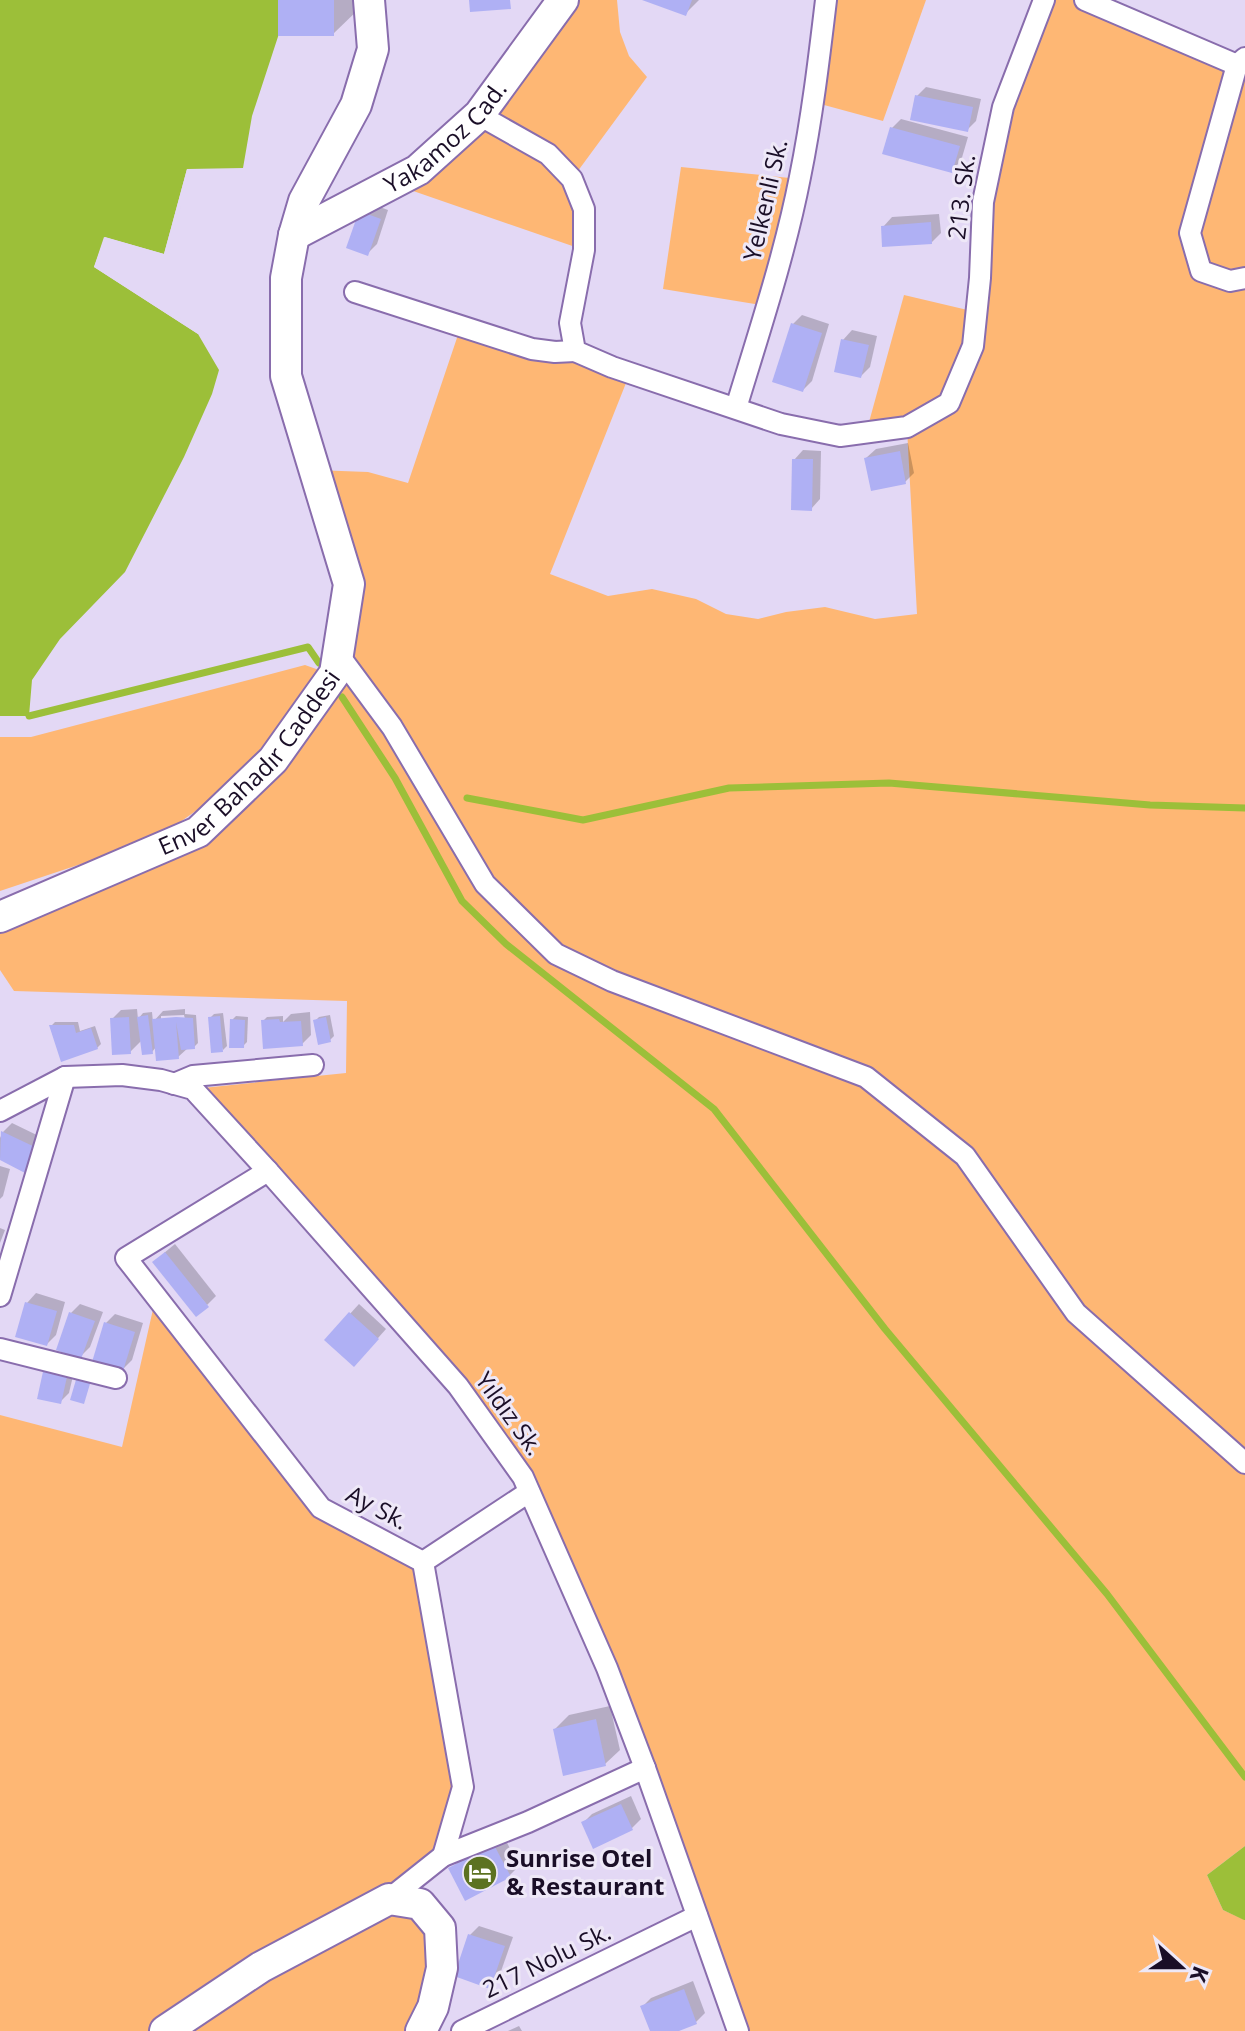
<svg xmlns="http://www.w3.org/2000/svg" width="1245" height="2031" font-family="'Open Sans',sans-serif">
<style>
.green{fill:#feb774}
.water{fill:#9cbf39}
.pier{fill:#e3d8f5}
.shadow{fill:#0003;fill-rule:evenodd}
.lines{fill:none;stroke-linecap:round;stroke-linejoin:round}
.stream{stroke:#9cbf39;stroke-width:7}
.building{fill:#afb0f4}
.street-casing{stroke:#896dad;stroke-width:24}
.secondary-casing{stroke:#896dad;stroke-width:34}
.street{stroke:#fff;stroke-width:20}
.secondary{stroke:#fff;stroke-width:30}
.labels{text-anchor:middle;stroke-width:6;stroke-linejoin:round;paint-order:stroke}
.street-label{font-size:24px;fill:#1a0e27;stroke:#eee8f7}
.poi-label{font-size:24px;font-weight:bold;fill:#1a0e27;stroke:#eee8f7;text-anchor:start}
</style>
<rect width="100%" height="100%" fill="#e3d8f5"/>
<g class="green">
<path d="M 563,0 L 617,0 L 620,32 L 629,56 L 647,77 L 572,179 L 584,250 L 393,184 L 418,170 Z"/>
<path d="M 826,0 L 926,0 L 883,121 L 813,102 Z"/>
<path d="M 1044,0 L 1085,0 L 1245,58 L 1245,1846 L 1207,1875 L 1223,1910 L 1245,1920 L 1245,2031 L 738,2031 L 523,1477 L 193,1089 L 346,1073 L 347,1001 L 14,991 L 0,970 L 0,918 L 198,832 L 335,673 L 349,584 L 314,470 L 368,472 L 408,483 L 461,326 L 630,373 L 550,574 L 608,596 L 652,589 L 696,599 L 726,614 L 758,619 L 786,612 L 825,607 L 875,619 L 917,614 L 907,428 L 866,433 L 904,295 L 976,312 L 983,202 Z"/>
<path d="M 681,167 L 800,179 L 767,306 L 663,289 Z"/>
<path d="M 305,665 L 319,670 L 293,711 L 224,791 L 156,839 L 0,891 L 0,737 L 31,737 Z"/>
<path d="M 156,1296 L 321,1508 L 423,1562 L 463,1787 L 443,1856 L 390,1898 L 440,1928 L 421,2031 L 0,2031 L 0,1415 L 122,1447 Z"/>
</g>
<g class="water">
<path d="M 0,0 L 290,0 L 252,116 L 243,168 L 187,169 L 164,254 L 105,237 L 94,267 L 198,334 L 219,370 L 212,394 L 184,457 L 125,572 L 60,639 L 32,680 L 29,716 L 0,716 Z"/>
<path d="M 1245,1846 L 1245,1920 L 1244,1920 L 1223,1910 L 1207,1875 Z"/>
</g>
<path class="pier" d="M 187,169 L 195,173 L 190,173 L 167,257 L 163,258 L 107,242 L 99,266 L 200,331 L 203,334 L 198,334 L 94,267 L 104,237 L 164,254 Z"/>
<g class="shadow">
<path d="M 280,0 L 361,0 L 361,7 L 333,34 Z"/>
<path d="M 647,0 L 699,0 L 686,13 Z"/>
<path d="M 926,87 L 981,99 L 976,121 L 967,130 L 917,96 Z"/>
<path d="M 901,119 L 968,137 L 961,161 L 952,170 L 892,128 Z"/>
<path d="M 369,203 L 388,210 L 377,244 L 368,253 L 349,247 Z"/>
<path d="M 939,214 L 941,233 L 932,242 L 883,227 L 892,217 Z"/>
<path d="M 802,315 L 829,324 L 812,381 L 803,390 L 793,324 Z"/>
<path d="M 852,330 L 877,336 L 870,367 L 861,376 L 843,340 Z"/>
<path d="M 908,443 L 914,473 L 905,482 L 866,458 L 876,449 Z"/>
<path d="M 803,450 L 821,451 L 820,499 L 811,509 L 794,460 Z"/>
<path d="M 137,1009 L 138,1019 L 143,1013 L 152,1012 L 153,1022 L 163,1011 L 185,1009 L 185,1014 L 196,1015 L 198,1043 L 194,1047 L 188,1048 L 178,1057 L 156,1047 L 152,1052 L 142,1040 L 130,1052 L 112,1019 L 121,1010 ZM 184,1015 L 185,1019 L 161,1021 L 161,1016 Z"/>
<path d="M 310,1012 L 311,1035 L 302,1044 L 263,1021 L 267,1017 L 283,1016 L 283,1022 L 291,1014 Z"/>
<path d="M 223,1013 L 227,1046 L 223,1050 L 210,1018 L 214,1014 Z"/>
<path d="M 330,1015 L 334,1036 L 330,1040 L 315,1021 L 319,1017 Z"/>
<path d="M 236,1016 L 248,1017 L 247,1042 L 243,1046 L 232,1020 Z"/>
<path d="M 55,1022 L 78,1022 L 80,1031 L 95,1026 L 101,1044 L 97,1048 L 52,1025 Z"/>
<path d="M 12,1123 L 45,1139 L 24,1170 L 0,1158 L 0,1138 L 3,1132 Z"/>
<path d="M 0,1166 L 10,1169 L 3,1196 L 0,1199 Z"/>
<path d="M 0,1228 L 5,1230 L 0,1243 Z"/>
<path d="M 175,1244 L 216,1296 L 207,1305 L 164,1253 Z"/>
<path d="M 36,1293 L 65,1302 L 56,1335 L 47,1344 L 27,1303 Z"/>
<path d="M 80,1304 L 103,1312 L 90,1347 L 81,1356 L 71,1313 Z"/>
<path d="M 359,1304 L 386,1329 L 363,1355 L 327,1339 Z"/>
<path d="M 115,1314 L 143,1323 L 132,1360 L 123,1369 L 106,1323 Z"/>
<path d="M 76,1363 L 69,1393 L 60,1402 L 39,1398 Z"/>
<path d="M 610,1706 L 620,1750 L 605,1764 L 555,1729 L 569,1715 Z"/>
<path d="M 631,1796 L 641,1819 L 632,1828 L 594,1846 L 583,1823 L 592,1814 Z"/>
<path d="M 504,1837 L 519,1866 L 510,1875 L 451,1869 L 460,1860 Z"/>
<path d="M 479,1926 L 513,1937 L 499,1977 L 490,1986 L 470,1935 Z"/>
<path d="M 693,1981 L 705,2013 L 696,2022 L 674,2031 L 652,2031 L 642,2007 L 651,1998 Z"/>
<path d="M 519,2026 L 522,2031 L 508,2031 Z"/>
</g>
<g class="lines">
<g class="stream">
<path d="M 342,697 L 395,778 L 462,901 L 506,944 L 714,1109 L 885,1329 L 1107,1594 L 1245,1777"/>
<path d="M 29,716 L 308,647 L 319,663"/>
<path d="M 467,798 L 583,820 L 729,788 L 889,783 L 1150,805 L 1245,808"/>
</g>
</g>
<g class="building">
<rect x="278" y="0" width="56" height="36"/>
<path d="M 469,0 L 510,0 L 511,9 L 470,12 Z"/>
<path d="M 642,0 L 692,0 L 686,16 Z"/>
<path d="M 915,95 L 973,107 L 968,132 L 910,120 Z"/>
<path d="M 890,127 L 960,146 L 952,173 L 882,154 Z"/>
<path d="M 359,211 L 381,219 L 368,256 L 346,248 Z"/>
<path d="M 931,222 L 932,244 L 882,247 L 881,226 Z"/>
<path d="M 791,323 L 822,333 L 803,392 L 772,382 Z"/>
<path d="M 841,339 L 869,345 L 861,378 L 834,372 Z"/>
<path d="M 900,451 L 906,484 L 871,491 L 864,458 Z"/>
<path d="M 792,459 L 813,459 L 812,511 L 791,510 Z"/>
<path d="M 148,1015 L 153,1054 L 142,1055 L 137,1017 Z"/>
<path d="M 220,1016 L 223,1052 L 211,1053 L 208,1017 Z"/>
<path d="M 129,1017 L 131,1054 L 112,1055 L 110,1018 Z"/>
<path d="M 176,1017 L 193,1018 L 195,1049 L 181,1050 L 176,1022 L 179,1059 L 156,1061 L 152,1019 Z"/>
<path d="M 326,1017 L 331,1042 L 318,1045 L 313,1020 Z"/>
<path d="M 230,1019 L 245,1020 L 244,1048 L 229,1048 Z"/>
<path d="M 279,1019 L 280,1022 L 301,1021 L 303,1046 L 263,1049 L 261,1020 Z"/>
<path d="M 49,1025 L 74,1025 L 76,1033 L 91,1028 L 98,1049 L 61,1062 Z"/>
<path d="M 1,1131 L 37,1148 L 25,1173 L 0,1160 Z"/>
<path d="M 165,1252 L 209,1307 L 196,1317 L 152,1262 Z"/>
<path d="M 25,1302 L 57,1311 L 47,1346 L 15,1337 Z"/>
<path d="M 69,1312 L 95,1321 L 81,1359 L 56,1350 Z"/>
<path d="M 349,1312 L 379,1339 L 354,1367 L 324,1340 Z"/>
<path d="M 104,1322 L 135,1332 L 123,1371 L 92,1362 Z"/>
<path d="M 44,1367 L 68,1372 L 61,1404 L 37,1399 Z"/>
<path d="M 78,1373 L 92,1377 L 84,1404 L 70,1400 Z"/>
<path d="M 596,1719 L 606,1766 L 563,1776 L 553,1729 Z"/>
<path d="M 621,1804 L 633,1830 L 593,1849 L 581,1822 Z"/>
<path d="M 494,1845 L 511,1877 L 465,1901 L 448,1868 Z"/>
<path d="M 468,1934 L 505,1946 L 490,1989 L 454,1976 Z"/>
<path d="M 684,1989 L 697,2024 L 679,2031 L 650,2031 L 640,2006 Z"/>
</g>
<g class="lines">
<g class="street-casing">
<g id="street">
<path d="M 1085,0 L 1237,65"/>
<path d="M 1245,58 L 1237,65 L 1190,233 L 1201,271 L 1230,281 L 1245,278"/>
<path d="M 479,115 L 548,154 L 572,179 L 584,209 L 584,250 L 570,323 L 575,351 L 612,367 L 781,424 L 840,436 L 907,427 L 949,403 L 973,346 L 980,278 L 983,202 L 1003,107 L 1044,0"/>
<path d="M 355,292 L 532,349 L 555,352 L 575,351"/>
<path d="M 736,408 C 759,332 785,254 800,177 C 812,118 819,59 826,0"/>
<path d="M 338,654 L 392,727 L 485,884 L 556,954 L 612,981 L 866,1077 L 965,1156 L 1076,1313 L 1245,1463"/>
<path d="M 174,1084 L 193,1076 L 313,1065"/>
<path d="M 0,1111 L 65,1077 L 122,1075 L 161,1080 L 193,1089 L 268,1171 L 458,1386 L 523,1477 L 607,1668 L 645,1768 L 738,2031"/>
<path d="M 268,1171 L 126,1258 L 321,1508 L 423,1562"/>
<path d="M 0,1296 L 65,1077"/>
<path d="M 0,1349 L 116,1378"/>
<path d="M 423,1562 L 463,1787 L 443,1856"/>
<path d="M 423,1562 L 529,1492"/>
<path d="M 389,1899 L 443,1856 L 528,1822 L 645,1768"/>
<path d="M 462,2031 L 697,1916"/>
</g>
</g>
<g class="secondary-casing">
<g id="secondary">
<path id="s1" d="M 294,235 L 418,170 L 479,115 L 563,0"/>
<path id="s2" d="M 0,917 L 198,832 L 273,760 L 335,673 L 349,584 L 286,376 L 286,278 L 294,235 L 304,201 L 356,105 L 373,49 L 369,0"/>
<path d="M 165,2031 L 261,1967 L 389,1899 L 420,1904 L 440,1928 L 442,1968 L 433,2007 L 421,2031"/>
</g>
</g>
<use href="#street" class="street"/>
<use href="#secondary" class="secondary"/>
</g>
<defs>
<g id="hotel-disc" transform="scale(1.8)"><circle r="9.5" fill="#5c7221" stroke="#eee8f7"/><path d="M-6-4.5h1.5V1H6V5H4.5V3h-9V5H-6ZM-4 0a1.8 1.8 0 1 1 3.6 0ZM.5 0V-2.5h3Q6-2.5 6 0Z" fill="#fff"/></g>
</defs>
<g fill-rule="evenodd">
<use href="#hotel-disc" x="480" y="1873"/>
</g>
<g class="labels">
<g class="street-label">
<text dy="8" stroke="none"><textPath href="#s1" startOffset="182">Yakamoz Cad.</textPath></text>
<text transform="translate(962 197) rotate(-83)" y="8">213. Sk.</text>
<text transform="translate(766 200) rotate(-77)" y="8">Yelkenli Sk.</text>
<text dy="8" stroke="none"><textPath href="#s2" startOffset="300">Enver Bahadır Caddesi</textPath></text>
<text transform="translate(509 1414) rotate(54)" y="8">Yıldız Sk.</text>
<text transform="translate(377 1508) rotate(28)" y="8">Ay Sk.</text>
<text transform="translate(547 1961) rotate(-26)" y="8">217 Nolu Sk.</text>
</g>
<g class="poi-label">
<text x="506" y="1867">Sunrise Otel<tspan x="506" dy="28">&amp; Restaurant</tspan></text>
</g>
</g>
<g transform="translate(1181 1967) rotate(111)" stroke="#eee8f7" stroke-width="6" paint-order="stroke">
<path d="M0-6L14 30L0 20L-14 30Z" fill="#1a0e27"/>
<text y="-12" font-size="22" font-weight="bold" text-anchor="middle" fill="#1a0e27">K</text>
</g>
</svg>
